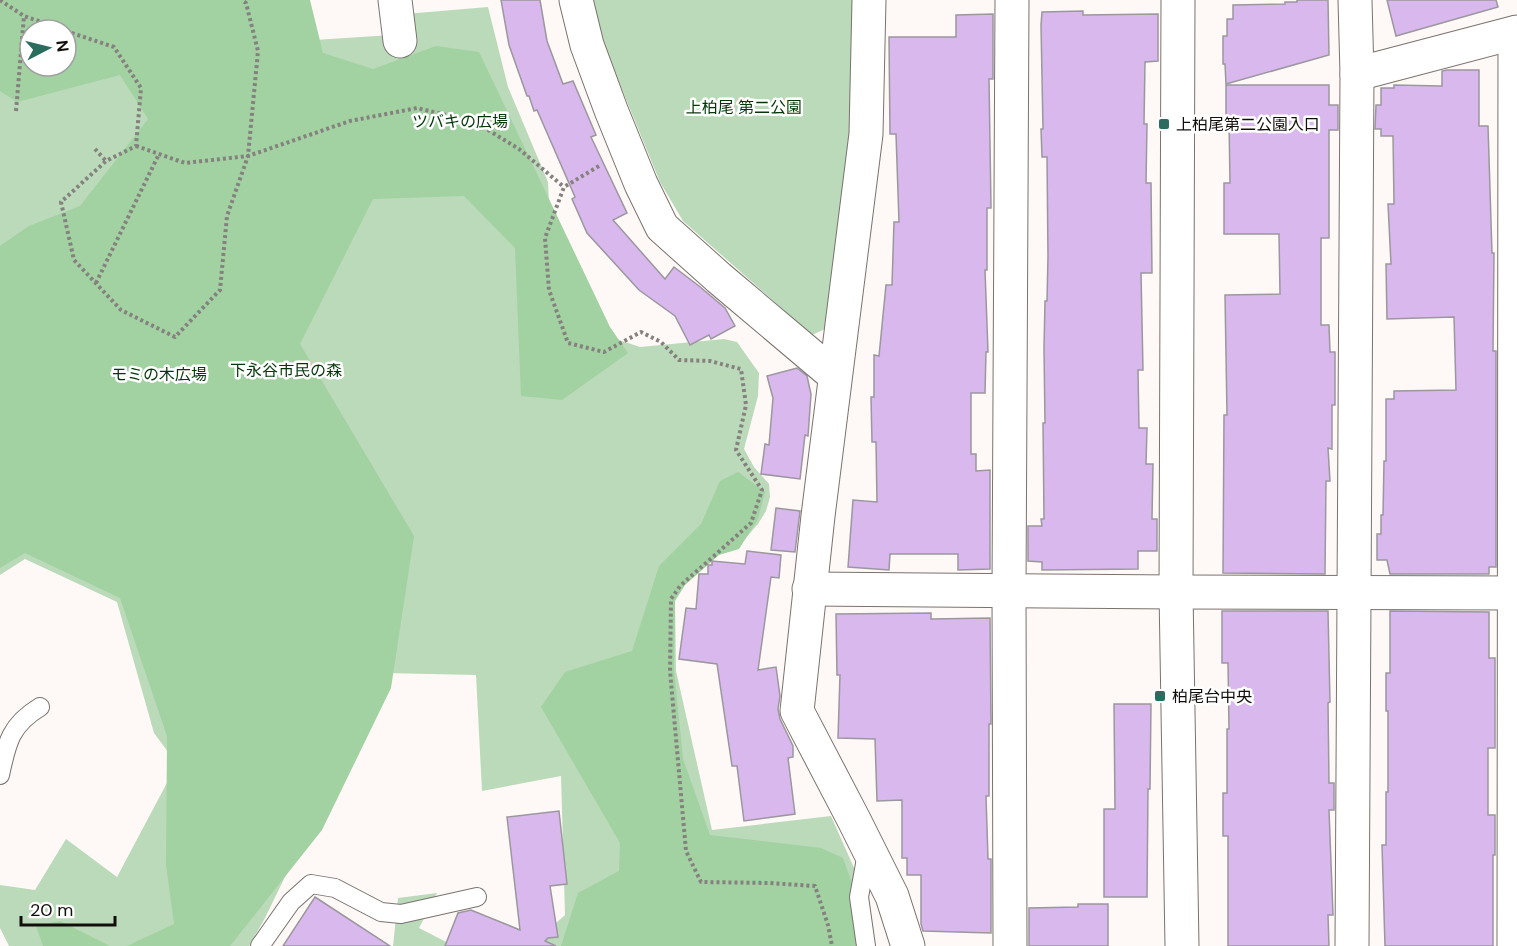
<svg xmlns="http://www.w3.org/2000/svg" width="1517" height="946" font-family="'DM Sans','Noto Sans JP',sans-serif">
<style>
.green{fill:#badaba;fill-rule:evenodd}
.forest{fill:#a2d1a2;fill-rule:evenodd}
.building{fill:#d9b8ed;stroke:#9b979e;stroke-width:1.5}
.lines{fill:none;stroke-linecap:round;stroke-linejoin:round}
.lane-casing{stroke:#7a726e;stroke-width:20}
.street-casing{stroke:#7a726e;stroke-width:35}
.secondary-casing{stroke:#7a726e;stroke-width:35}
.path{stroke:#85817e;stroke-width:4;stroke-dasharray:3 3;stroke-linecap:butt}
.lane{stroke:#fff;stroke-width:18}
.street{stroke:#fff;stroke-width:33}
.secondary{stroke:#fff;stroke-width:33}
.poi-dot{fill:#2a6d5f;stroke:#fff;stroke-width:2}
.labels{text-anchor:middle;stroke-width:5;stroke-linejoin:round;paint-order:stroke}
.park-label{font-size:16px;fill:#033709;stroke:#fff}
.poi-label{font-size:16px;fill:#110e0c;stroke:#fff;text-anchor:start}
</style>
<rect width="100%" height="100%" fill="#fef9f6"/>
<g class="green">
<path d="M 0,0 L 315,40 L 407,34 L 405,14 L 488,7 L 508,87 L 548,182 L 552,263 L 574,325 L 640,347 L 724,339 L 737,342 L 759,373 L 758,396 L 744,449 L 754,467 L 769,484 L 770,497 L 766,511 L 758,524 L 737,548 L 718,554 L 685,584 L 675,600 L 676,671 L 712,830 L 831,816 L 866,895 L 859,946 L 530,946 L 565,915 L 561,776 L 482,791 L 476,675 L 384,673 L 265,918 L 249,946 L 9,946 L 0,928 L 0,885 L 35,890 L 66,839 L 117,877 L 177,764 L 154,733 L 117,602 L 25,559 L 0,575 ZM 30,30 L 66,30 L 66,66 L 30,66 Z"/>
<path d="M 591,0 L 853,0 L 849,138 L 827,328 L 812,335 L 683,221 L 660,182 L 605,48 Z"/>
<path d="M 437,893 L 419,928 L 454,946 L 393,946 L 398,898 Z"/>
</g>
<g class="forest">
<path d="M 0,0 L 310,0 L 323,53 L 373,69 L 436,46 L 479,52 L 610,327 L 628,353 L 562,400 L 521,396 L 515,248 L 464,196 L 373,199 L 300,344 L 414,536 L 391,688 L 322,830 L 230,946 L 127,946 L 174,924 L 166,864 L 167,736 L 120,598 L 25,553 L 0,568 L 0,246 L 29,226 L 80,206 L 148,119 L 120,75 L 17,102 L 0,91 ZM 30,30 L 66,30 L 66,66 L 30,66 Z"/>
<path d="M 738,472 L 765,492 L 758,519 L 739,549 L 719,555 L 685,585 L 675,601 L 674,670 L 683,759 L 710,835 L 821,848 L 843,858 L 874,946 L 561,946 L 578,893 L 619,871 L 620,843 L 541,707 L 565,672 L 632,651 L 659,566 L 701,524 L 720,481 Z"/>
<path d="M 60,921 L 110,946 L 43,946 L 36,926 Z"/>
</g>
<g class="building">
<path d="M 501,0 L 540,0 L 547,41 L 563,84 L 573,81 L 596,135 L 591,137 L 627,213 L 613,220 L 665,279 L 674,267 L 699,286 L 725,308 L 735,326 L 711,339 L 709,335 L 690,345 L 675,316 L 639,290 L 587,233 L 572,199 L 575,197 L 537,110 L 534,111 L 529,96 L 527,96 L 509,45 Z"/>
<path d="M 1297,0 L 1328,0 L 1329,55 L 1226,84 L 1225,64 L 1223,64 L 1223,36 L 1227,36 L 1227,19 L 1233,19 L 1233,5 L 1285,4 L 1285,2 L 1297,2 Z"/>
<path d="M 1387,0 L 1496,0 L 1498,7 L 1396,36 Z"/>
<path d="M 1083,11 L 1083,15 L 1158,14 L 1158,61 L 1145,62 L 1144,124 L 1147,124 L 1146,183 L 1151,183 L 1152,273 L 1141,273 L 1143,370 L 1138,370 L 1139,428 L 1147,428 L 1146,464 L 1153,464 L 1152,519 L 1157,519 L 1157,551 L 1138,551 L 1138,569 L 1042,570 L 1042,562 L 1028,561 L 1028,526 L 1042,526 L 1041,519 L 1044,519 L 1043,423 L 1045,423 L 1044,348 L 1045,301 L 1047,301 L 1048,256 L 1047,157 L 1042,157 L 1041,129 L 1043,129 L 1041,25 L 1042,12 Z"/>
<path d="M 993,14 L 993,79 L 989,79 L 991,208 L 987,208 L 987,270 L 985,270 L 988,352 L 986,352 L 985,393 L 971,393 L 971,454 L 976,454 L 976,471 L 990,470 L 990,569 L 958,570 L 958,554 L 890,554 L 889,570 L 848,567 L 853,500 L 877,502 L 876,442 L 872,442 L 871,397 L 874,397 L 874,355 L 879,356 L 886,285 L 892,285 L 894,222 L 899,222 L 896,134 L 890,134 L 889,37 L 956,37 L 956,15 Z"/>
<path d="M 1447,70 L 1479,70 L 1479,126 L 1488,126 L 1492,253 L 1494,253 L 1493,351 L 1496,351 L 1496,567 L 1489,567 L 1489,574 L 1390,574 L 1387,560 L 1377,560 L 1377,534 L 1381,534 L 1381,515 L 1383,515 L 1384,461 L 1386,461 L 1386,399 L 1394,399 L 1394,391 L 1456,390 L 1454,317 L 1387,319 L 1386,264 L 1391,264 L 1388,204 L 1394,204 L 1393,136 L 1381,136 L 1381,129 L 1375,129 L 1376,105 L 1381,105 L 1381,88 L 1394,88 L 1394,85 L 1442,86 L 1442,71 Z"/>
<path d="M 1226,85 L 1329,85 L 1329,105 L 1338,105 L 1338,130 L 1329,130 L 1329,238 L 1321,238 L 1321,325 L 1329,325 L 1330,352 L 1335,352 L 1335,405 L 1332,405 L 1332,449 L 1328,448 L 1330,481 L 1326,481 L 1325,574 L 1223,573 L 1224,415 L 1227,415 L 1225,295 L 1280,294 L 1279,234 L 1224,234 L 1224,183 L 1230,183 L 1229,120 L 1226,120 Z"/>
<path d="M 797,368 L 807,376 L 811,394 L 808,436 L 805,435 L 800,479 L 761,474 L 765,444 L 769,445 L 773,398 L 767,376 Z"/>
<path d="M 776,508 L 800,511 L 795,552 L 771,550 Z"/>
<path d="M 747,551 L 781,555 L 779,578 L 771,577 L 758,670 L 776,667 L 780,696 L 778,709 L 780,719 L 793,746 L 793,757 L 788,758 L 795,814 L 744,821 L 737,766 L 732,766 L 717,664 L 679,659 L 686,608 L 696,609 L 699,574 L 708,574 L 708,565 L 712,565 L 712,561 L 745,564 Z"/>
<path d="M 1222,611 L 1328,611 L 1330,702 L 1328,703 L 1329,783 L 1334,783 L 1334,810 L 1329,810 L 1333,915 L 1328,915 L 1329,946 L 1228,946 L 1228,836 L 1223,836 L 1223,793 L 1227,793 L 1227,729 L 1229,729 L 1228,663 L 1222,663 Z"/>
<path d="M 1390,611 L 1489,612 L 1489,658 L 1495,658 L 1495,748 L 1488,748 L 1488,815 L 1495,815 L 1495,855 L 1493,855 L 1493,946 L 1385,946 L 1382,845 L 1386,845 L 1386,792 L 1388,792 L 1388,711 L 1386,711 L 1386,673 L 1390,673 Z"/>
<path d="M 931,613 L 931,619 L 990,618 L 991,724 L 989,724 L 989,796 L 986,796 L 988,859 L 991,859 L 991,933 L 923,931 L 921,924 L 921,875 L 907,875 L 907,858 L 902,858 L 902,800 L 877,801 L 875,739 L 838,738 L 840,675 L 837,675 L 836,614 Z"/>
<path d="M 1114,704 L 1151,704 L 1150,789 L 1148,789 L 1147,897 L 1104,897 L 1104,809 L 1115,809 Z"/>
<path d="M 559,811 L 567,884 L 550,886 L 558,937 L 548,938 L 545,941 L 556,946 L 445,946 L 458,913 L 471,910 L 520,930 L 507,817 Z"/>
<path d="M 315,897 L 390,946 L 283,946 Z"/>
<path d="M 1078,904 L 1108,904 L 1108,946 L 1029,946 L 1029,908 L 1078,907 Z"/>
</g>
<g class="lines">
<g class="lane-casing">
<g id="lane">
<path d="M 0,775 C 7,743 10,725 40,707"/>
<path d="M 260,946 L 291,902 L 311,884 L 335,888 L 381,912 L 401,914 L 477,897"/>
<path d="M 866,946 L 859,897 L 867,853"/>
</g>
</g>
<g class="street-casing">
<g id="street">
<path d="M 395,0 L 400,41"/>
<path d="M 576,0 L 587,45 L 611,110 L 641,184 L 662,227 L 719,278 L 834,375"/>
<path d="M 869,0 L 866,134 L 818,516 L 797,711 L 854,820 L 892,896 L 908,946"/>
<path d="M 1357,74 L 1517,32"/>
<path d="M 809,589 L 1176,592 L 1517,593"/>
<path d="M 1010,946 L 1009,591 L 1012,0"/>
<path d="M 1352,946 L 1357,74 L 1355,0"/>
<path d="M 1514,946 L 1515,33"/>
</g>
</g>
<g class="secondary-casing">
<path id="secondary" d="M 1178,0 L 1176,592 L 1182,946"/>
</g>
<g class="path">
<path d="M 0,0 L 24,16 L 65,30"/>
<path d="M 66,31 L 114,47 L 141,88 L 136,146 L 106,161 L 61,202 L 74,260 L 121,310 L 175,337 L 220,290 L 227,216 L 248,156 L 258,51 L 246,3 L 242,0"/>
<path d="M 16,111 L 24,16"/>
<path d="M 136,146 L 185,163 L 248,156 L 350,121 L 417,108 L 475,122 L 519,149 L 564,187"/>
<path d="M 95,149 L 106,161"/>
<path d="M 599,166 L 564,187 L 545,238 L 549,290 L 568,343 L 604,352 L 641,332 L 661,342 L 679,360 L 710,361 L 741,369 L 746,405 L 736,450 L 762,490 L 751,523 L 680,586 L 671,599 L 670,671 L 686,851 L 701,882 L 769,883 L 815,886 L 828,925 L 832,946"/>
<path d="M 96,283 L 159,154"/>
</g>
<use href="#lane" class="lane"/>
<use href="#street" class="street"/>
<use href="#secondary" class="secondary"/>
</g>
<g class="poi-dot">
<rect x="1158" y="118" width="12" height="12" rx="3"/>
<rect x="1154" y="690" width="12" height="12" rx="3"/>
</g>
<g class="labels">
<g class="park-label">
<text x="744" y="113">上柏尾 第二公園</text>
<text x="460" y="127">ツバキの広場</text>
<text x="286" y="376">下永谷市民の森</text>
<text x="159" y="380">モミの木広場</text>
</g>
<g class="poi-label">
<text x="1176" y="130">上柏尾第二公園入口</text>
<text x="1172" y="702">柏尾台中央</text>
</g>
</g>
<g transform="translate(48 48) rotate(83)"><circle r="28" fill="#ffffff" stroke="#a09f9e" stroke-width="1.5"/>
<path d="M0-4.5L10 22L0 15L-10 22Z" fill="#2a6d5f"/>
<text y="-9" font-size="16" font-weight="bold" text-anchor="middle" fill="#110e0c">N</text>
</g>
<path d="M21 916v9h94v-9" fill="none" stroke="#110e0c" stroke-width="3"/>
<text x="30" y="916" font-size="18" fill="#110e0c" stroke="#ffffff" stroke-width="4.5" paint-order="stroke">20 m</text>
</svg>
